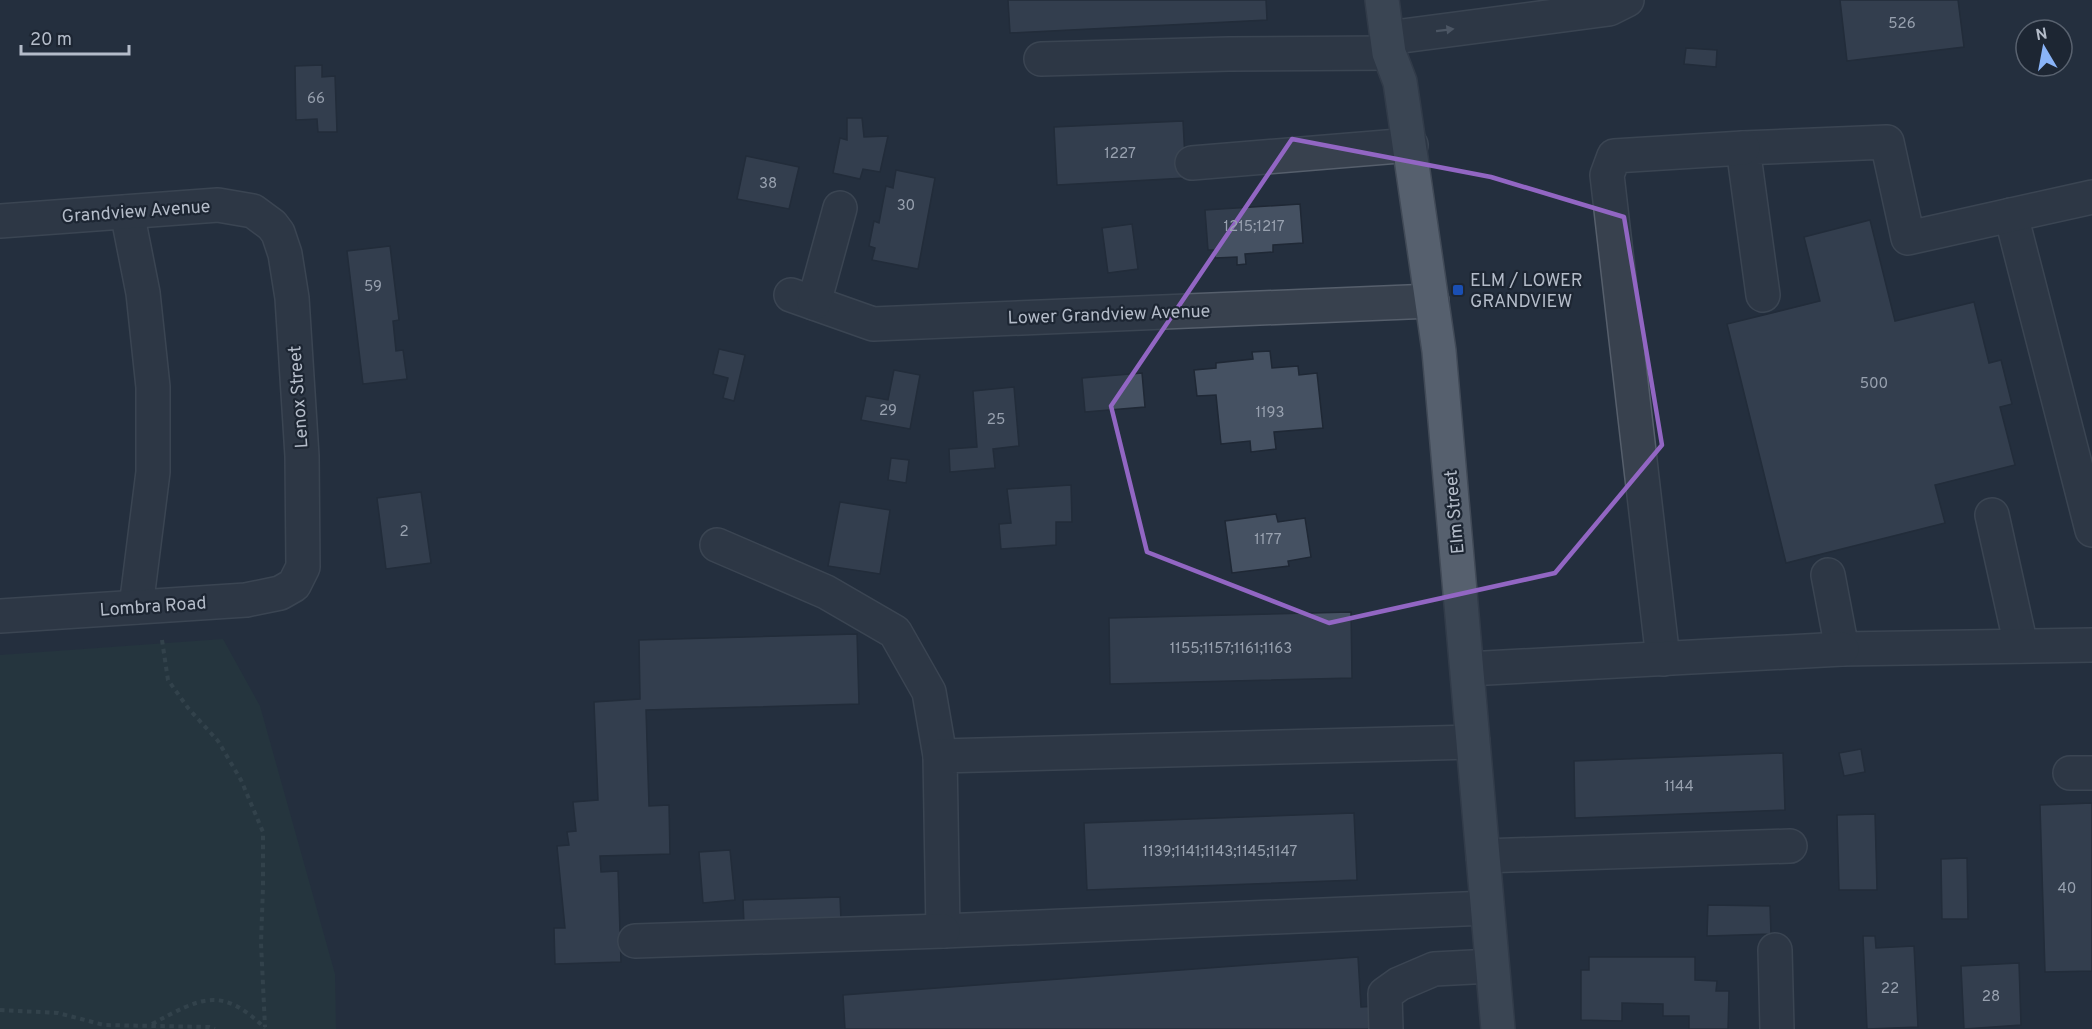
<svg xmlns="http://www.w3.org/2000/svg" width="2092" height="1029" font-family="Overpass,sans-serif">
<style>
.green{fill:#263c3f}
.building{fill:#455162;stroke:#1f2835;stroke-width:1.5}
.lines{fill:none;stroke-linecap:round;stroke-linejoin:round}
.minor-casing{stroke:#565f6c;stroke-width:36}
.major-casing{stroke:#414a57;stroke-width:36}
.path{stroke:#44595c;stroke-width:4;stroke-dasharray:4.5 4.5;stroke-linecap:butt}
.minor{stroke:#38414e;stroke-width:33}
.major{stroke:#56606e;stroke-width:33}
.oneway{fill:#7c8592}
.marked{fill:none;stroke:#9266c3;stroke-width:4.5;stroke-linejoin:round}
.transit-dot{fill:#1a4fb4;stroke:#1d2633;stroke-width:2}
.labels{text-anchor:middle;stroke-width:4.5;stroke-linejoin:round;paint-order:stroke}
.number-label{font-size:15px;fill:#98a1af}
.street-label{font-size:18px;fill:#b4bcc9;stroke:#1d2633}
.poi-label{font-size:18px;fill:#b4bcc9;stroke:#1d2633;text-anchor:start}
</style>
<rect width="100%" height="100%" fill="#242f3e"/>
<path class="green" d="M 223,639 L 260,706 L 335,974 L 336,1029 L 0,1029 L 0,655 Z"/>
<g class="building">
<path d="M 1008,0 L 1266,0 L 1267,20 L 1010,33 Z"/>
<path d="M 1840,0 L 1958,0 L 1964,47 L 1847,61 Z"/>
<path d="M 1686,48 L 1717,50 L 1716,67 L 1684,64 Z"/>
<path d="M 322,65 L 322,77 L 335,76 L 337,132 L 318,132 L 317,119 L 296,120 L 295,66 Z"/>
<path d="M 847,118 L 862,118 L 864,137 L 888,136 L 880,172 L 863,169 L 860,179 L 833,173 L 840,138 L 847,140 Z"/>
<path d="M 1183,121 L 1186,178 L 1057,185 L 1054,127 Z"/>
<path d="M 746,156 L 799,167 L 789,209 L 737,199 Z"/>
<path d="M 896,170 L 935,178 L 918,269 L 872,260 L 875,248 L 869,246 L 874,221 L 879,223 L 886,186 L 893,188 Z"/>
<path d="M 1300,204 L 1303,243 L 1273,245 L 1273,252 L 1245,254 L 1246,264 L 1237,265 L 1237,257 L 1215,258 L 1214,250 L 1208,250 L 1205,210 Z"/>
<path d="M 1870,220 L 1895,321 L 1974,302 L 1989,363 L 2001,360 L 2012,404 L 2000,407 L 2015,465 L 1935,485 L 1945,523 L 1786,563 L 1727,324 L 1820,301 L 1804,237 Z"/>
<path d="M 1132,224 L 1138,269 L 1108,273 L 1102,228 Z"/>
<path d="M 390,246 L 399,320 L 393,321 L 396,351 L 403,350 L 407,379 L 363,384 L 347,251 Z"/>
<path d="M 719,349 L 745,355 L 734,401 L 723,398 L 728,378 L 713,374 Z"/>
<path d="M 1270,351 L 1272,368 L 1298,366 L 1299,375 L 1317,373 L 1323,428 L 1274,432 L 1276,449 L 1251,452 L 1250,441 L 1221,444 L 1216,395 L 1197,396 L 1194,370 L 1216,368 L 1216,363 L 1253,359 L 1252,352 Z"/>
<path d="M 894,370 L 920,375 L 910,429 L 861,420 L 866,396 L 888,400 Z"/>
<path d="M 1142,373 L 1145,407 L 1085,412 L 1082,378 Z"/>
<path d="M 1014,387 L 1019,446 L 993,449 L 995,468 L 950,472 L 949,449 L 977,447 L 973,391 Z"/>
<path d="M 891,458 L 909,460 L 906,483 L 888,480 Z"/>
<path d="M 1071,485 L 1072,522 L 1056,522 L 1056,545 L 1001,549 L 999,524 L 1011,523 L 1007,489 Z"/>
<path d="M 421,492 L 431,563 L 386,569 L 377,498 Z"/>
<path d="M 840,502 L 890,510 L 880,574 L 828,566 Z"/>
<path d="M 1276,514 L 1278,522 L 1305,518 L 1311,557 L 1288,561 L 1289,566 L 1232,573 L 1225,521 Z"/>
<path d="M 1351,612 L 1352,678 L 1110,684 L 1109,618 Z"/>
<path d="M 857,634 L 859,704 L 646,710 L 649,806 L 669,805 L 670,854 L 600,856 L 601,872 L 618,871 L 621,962 L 555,964 L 554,928 L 565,928 L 557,846 L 569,845 L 567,832 L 576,831 L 573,802 L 598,800 L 594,702 L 640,699 L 639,640 Z"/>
<path d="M 1861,749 L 1865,772 L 1844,776 L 1839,753 Z"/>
<path d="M 1783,753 L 1785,810 L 1575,818 L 1574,761 Z"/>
<path d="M 2092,803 L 2092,971 L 2045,972 L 2040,805 Z"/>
<path d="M 1354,813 L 1357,880 L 1087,890 L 1084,823 Z"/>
<path d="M 1875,814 L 1877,890 L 1839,890 L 1837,815 Z"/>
<path d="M 730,850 L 735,900 L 703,903 L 699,852 Z"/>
<path d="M 1967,858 L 1968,919 L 1942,919 L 1941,859 Z"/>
<path d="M 840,897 L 841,921 L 744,924 L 743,900 Z"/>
<path d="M 1708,905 L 1770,906 L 1771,934 L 1707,936 Z"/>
<path d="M 1863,936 L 1875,936 L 1876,948 L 1914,946 L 1918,1027 L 1867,1029 Z"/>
<path d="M 1358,957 L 1361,1007 L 1379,1006 L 1381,1029 L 845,1029 L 843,995 Z"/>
<path d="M 1589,957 L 1695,957 L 1695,980 L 1717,981 L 1716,991 L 1729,991 L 1728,1029 L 1689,1029 L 1689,1016 L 1663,1016 L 1663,1004 L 1622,1003 L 1622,1021 L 1581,1020 L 1581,970 L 1589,970 Z"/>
<path d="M 2019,963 L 2021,1025 L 1964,1029 L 1961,966 Z"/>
</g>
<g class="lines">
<g class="minor-casing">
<g id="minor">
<path d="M 1387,38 L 1609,9 L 1627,0"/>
<path d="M 1041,59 L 1229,54 L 1389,53"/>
<path d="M 1192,163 L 1411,145"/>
<path d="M 127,212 L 143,293 L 153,387 L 153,472 L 136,607"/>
<path d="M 2011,215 L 2092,530"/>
<path d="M 0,221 L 218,205 L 253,211 L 272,225 L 278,233 L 285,254 L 292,298 L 302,456 L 303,567 L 294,585 L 280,593 L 246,600 L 0,616"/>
<path d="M 791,295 L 873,324 L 1432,301"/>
<path d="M 1763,295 L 1743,148 L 1887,142 L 1908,238 L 2092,197"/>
<path d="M 814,303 L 840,208"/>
<path d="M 1992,515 L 2021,646"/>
<path d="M 717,545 L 826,592 L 895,632 L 929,692 L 940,756"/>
<path d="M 1828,575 L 1842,649 L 2092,645"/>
<path d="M 1663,659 L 1607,175 L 1614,156 L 1743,148"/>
<path d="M 1467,669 L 1842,649"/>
<path d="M 1473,742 L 940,756 L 943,931 L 1487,908"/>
<path d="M 2070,773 L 2092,773"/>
<path d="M 1483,856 L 1790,846"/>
<path d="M 635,941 L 943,931"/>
<path d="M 1775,950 L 1777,1029"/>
<path d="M 1386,1029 L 1385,994 L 1399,984 L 1434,969 L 1492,966"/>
</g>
</g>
<g class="major-casing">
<path id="major" d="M 1382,0 L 1389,53 L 1400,82 L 1439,351 L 1498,1029"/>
</g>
<g class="path">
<path d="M 162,640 L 168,680 L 188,708 L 218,741 L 241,780 L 263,832 L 263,887 L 261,943 L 265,1027"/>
<path d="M 0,1010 L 58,1013 L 104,1025 L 209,1027 L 215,1029"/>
<path d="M 152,1024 C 201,998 220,985 265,1028"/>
</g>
<use href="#minor" class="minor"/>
<use href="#major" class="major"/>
</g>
<defs><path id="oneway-solid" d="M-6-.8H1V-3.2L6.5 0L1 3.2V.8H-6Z" transform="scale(1.5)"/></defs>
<use class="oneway" href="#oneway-solid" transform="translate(1445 30) rotate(-7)"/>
<path d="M0 0H2092V1029H0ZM 1292,139 L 1491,177 L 1624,217 L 1662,445 L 1555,573 L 1329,623 L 1147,552 L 1111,406 Z" fill="#242f3e" fill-opacity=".55" fill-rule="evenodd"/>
<path class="marked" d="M 1292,139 L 1491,177 L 1624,217 L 1662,445 L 1555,573 L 1329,623 L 1147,552 L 1111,406 Z"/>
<rect class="transit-dot" x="1452" y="284" width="12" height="12" rx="3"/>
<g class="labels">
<g class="number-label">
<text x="1902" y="28">526</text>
<text x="316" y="103">66</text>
<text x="1120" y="158">1227</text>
<text x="768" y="188">38</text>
<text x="906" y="210">30</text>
<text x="1254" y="231">1215;1217</text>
<text x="373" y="291">59</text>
<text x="1874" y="388">500</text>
<text x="888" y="415">29</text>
<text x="1270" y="417">1193</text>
<text x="996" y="424">25</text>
<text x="404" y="536">2</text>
<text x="1268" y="544">1177</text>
<text x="1231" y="653">1155;1157;1161;1163</text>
<text x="1679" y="791">1144</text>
<text x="1220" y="856">1139;1141;1143;1145;1147</text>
<text x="2067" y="893">40</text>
<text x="1890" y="993">22</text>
<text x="1991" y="1001">28</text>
</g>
<g class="street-label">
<text transform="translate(136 211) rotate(-4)" y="6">Grandview Avenue</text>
<text transform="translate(1109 314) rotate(-2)" y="6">Lower Grandview Avenue</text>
<text transform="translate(298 397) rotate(-94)" y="6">Lenox Street</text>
<text transform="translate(1454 512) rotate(-95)" y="6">Elm Street</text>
<text transform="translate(153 606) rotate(-4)" y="6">Lombra Road</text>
</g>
<g class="poi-label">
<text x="1470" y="286">ELM / LOWER<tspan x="1470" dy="21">GRANDVIEW</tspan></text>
</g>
</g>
<g transform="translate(2044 48) rotate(350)"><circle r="28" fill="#1d2633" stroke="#59626f" stroke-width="1.5"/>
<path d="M0-4.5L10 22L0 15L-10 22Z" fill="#8ab4f8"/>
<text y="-9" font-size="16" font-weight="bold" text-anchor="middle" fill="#b4bcc9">N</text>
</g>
<path d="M21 45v9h108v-9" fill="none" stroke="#b4bcc9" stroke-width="3"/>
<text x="30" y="45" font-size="18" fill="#b4bcc9" stroke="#1d2633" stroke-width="4.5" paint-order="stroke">20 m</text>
</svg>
